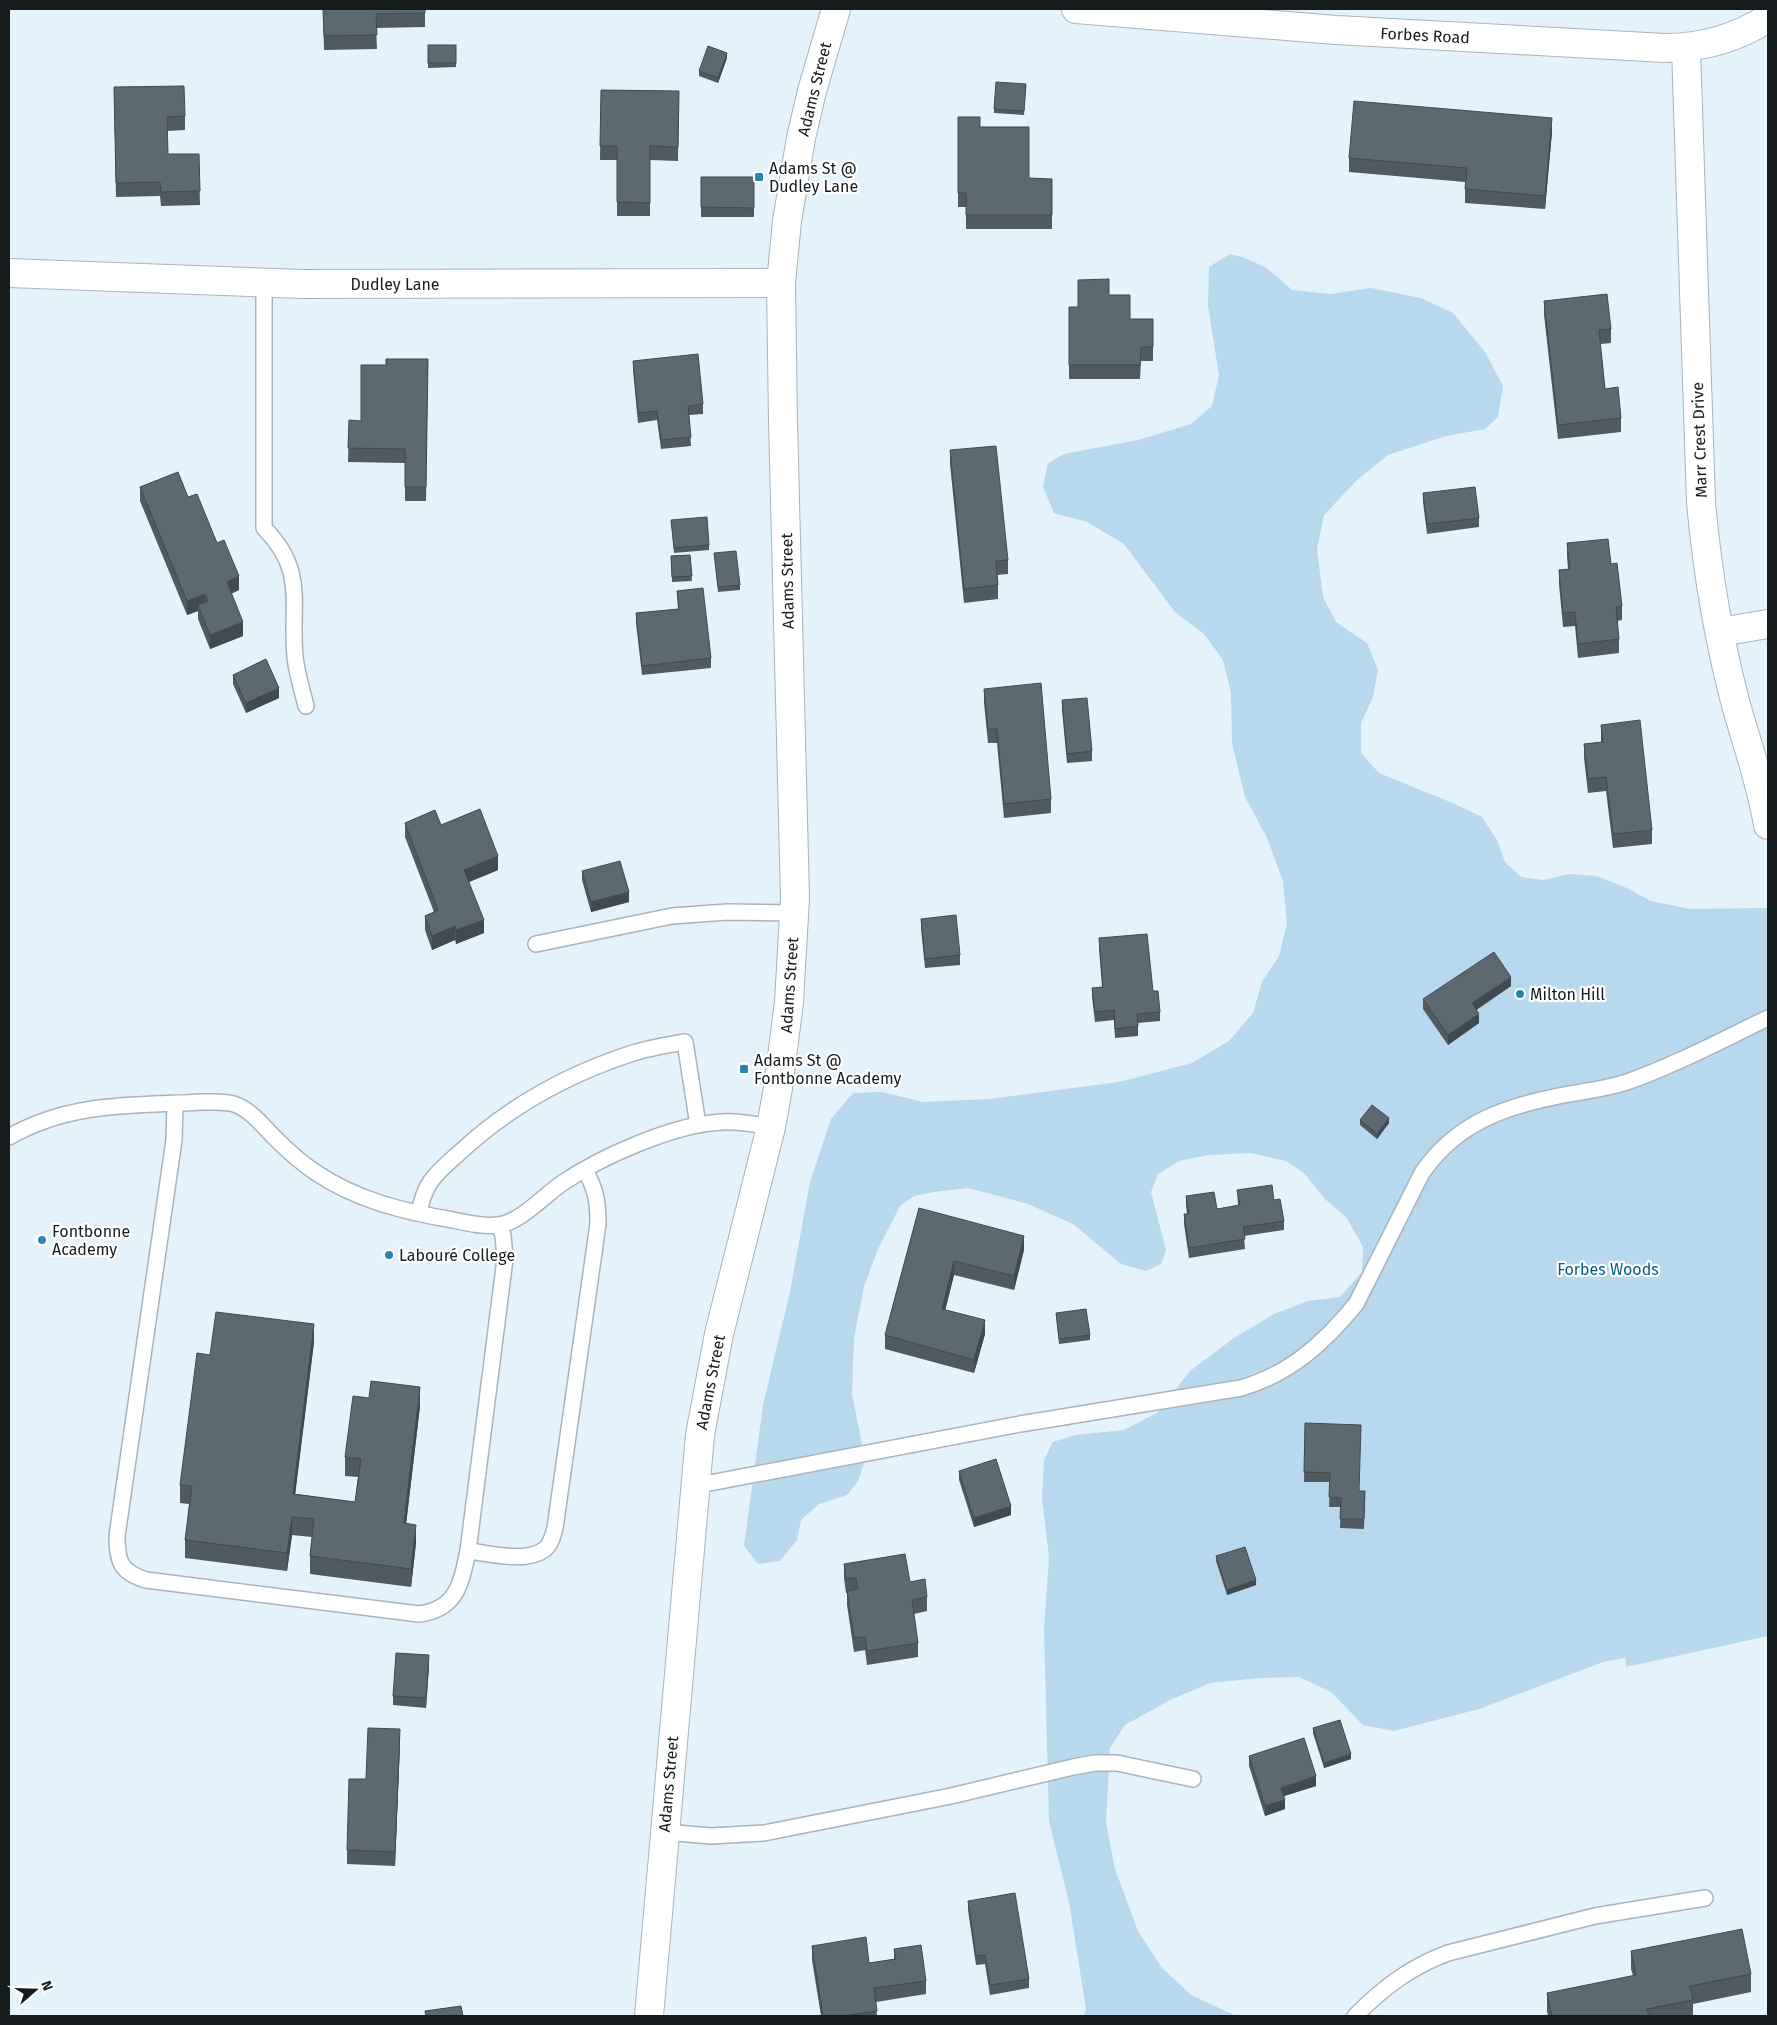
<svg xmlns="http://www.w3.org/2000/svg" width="1777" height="2025" font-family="'Fira Sans',sans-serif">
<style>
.green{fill:#b8d8ed}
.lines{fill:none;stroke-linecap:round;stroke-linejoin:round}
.lane-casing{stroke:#a7b4bd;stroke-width:18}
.street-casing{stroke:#a7b4bd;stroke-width:30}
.secondary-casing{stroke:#a7b4bd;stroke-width:30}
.lane{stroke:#fff;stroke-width:15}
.street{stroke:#fff;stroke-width:28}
.secondary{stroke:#fff;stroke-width:28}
.wall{fill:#505a61}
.shaded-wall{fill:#414a4f}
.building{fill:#5d6971;stroke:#414a4f}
.poi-dot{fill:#2b83b1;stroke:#fff;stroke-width:2}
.labels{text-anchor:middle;stroke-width:4.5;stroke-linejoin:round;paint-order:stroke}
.street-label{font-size:16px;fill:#161b1e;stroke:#fff}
.poi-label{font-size:16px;fill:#161b1e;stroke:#fff;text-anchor:start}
.park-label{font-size:16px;fill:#015d84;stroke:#fff}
</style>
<rect width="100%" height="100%" fill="#e4f2fb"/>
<path class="green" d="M 1230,254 L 1245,258 L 1267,268 L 1292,290 L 1330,294 L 1371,288 L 1421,298 L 1453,313 L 1485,352 L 1503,386 L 1498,417 L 1485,429 L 1446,436 L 1388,455 L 1357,480 L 1324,515 L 1317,549 L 1323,597 L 1336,622 L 1367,643 L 1378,670 L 1373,697 L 1361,723 L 1361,753 L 1379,773 L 1455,804 L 1482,817 L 1497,840 L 1505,862 L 1521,877 L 1544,880 L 1569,874 L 1596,876 L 1627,888 L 1651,901 L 1690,909 L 1768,908 L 1768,1636 L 1626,1667 L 1625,1658 L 1603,1662 L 1479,1709 L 1394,1731 L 1363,1725 L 1331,1692 L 1299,1677 L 1260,1678 L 1210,1683 L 1170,1700 L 1125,1725 L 1110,1748 L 1106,1823 L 1115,1869 L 1138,1931 L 1162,1968 L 1191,1995 L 1236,2016 L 1084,2016 L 1086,2009 L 1069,1902 L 1049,1821 L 1044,1629 L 1049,1557 L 1042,1498 L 1044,1460 L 1053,1442 L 1075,1435 L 1124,1430 L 1157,1413 L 1190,1371 L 1234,1338 L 1274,1314 L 1308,1301 L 1340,1297 L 1362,1272 L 1363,1247 L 1346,1217 L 1325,1199 L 1304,1173 L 1286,1161 L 1251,1153 L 1208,1155 L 1179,1161 L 1158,1174 L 1151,1192 L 1166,1250 L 1161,1264 L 1146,1271 L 1121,1264 L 1073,1224 L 1028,1204 L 968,1188 L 934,1192 L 914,1196 L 900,1206 L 877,1251 L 864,1287 L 854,1338 L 852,1394 L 865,1460 L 858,1481 L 847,1495 L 819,1504 L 801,1520 L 797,1540 L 780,1561 L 758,1564 L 744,1546 L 763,1405 L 790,1292 L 810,1182 L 831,1119 L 853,1093 L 882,1092 L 923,1102 L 989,1099 L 1119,1082 L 1192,1063 L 1229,1041 L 1253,1013 L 1262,982 L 1279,956 L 1287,924 L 1283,881 L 1267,838 L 1245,797 L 1232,743 L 1231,693 L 1223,660 L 1204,634 L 1175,612 L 1124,544 L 1087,522 L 1054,513 L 1043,487 L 1048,463 L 1064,454 L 1138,440 L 1191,424 L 1212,406 L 1219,375 L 1208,306 L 1209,267 Z"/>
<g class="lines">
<g class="lane-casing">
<g id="lane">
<path d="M 264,283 L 264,528 C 307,571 290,604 295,657 C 297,674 302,690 306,706"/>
<path d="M 536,944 L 672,916 L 727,912 L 793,913"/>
<path d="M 175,1104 L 174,1140 L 117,1536 C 117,1561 120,1572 146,1580 L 419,1614 C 457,1609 461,1584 468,1551 L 505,1259 L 503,1235 L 499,1225"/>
<path d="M 9,1137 C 72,1101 134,1106 204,1102 C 214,1102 225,1101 234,1104 C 251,1110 262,1125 275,1138 C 287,1150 300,1162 315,1172 C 356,1200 405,1212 453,1220 C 467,1223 484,1227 498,1225 C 519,1223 544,1196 561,1184 C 600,1157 674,1124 722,1122 C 739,1121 754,1124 771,1127"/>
<path d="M 419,1213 C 421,1202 424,1191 431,1181 C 438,1171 448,1163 458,1154 C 507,1108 566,1075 630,1054 C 648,1048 667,1045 685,1042 L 698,1125"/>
<path d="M 694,1486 L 1020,1424 L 1241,1388 C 1290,1374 1324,1343 1356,1304 L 1422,1173 C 1457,1122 1506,1106 1564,1095 C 1585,1091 1606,1089 1627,1082 C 1675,1065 1722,1040 1768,1018"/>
<path d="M 468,1551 C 490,1553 526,1564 545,1549 C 551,1544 553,1536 555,1528 L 598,1224 C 598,1201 596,1190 585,1170"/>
<path d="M 664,1832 L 711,1836 L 764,1833 L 951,1796 L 1073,1767 L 1095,1763 L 1117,1763 L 1193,1779"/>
<path d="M 1355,2016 C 1383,1988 1410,1967 1448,1953 L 1595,1916 L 1705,1898"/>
</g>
</g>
<g class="street-casing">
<g id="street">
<path d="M 1076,9 L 1336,30 L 1665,48 C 1701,48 1737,38 1768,18"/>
<path d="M 1686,48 L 1701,502 C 1707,569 1718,636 1735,701 C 1746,742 1761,782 1768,825"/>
<path d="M 9,273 L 303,284 L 781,283"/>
<path d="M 1720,632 L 1768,624"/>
</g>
</g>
<g class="secondary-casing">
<path id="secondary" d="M 649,2016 L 700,1435 L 719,1334 L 771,1127 L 778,1088 L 789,1002 L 795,898 L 783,421 L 781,283 L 787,221 L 801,138 L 812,91 L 836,9"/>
</g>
<use href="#lane" class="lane"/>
<use href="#street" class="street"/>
<use href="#secondary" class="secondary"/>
</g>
<g class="wall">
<path d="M 323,9 L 425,9 L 425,27 L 376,28 L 377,49 L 324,50 Z"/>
<path d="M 428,45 L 456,45 L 456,67 L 428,68 Z"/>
<path d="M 727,58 L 718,83 L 699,76 L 699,71 Z"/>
<path d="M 1026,84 L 1024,115 L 994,113 L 994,109 Z"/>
<path d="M 114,87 L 185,116 L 185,130 L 167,131 L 168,154 L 199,154 L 200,205 L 161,206 L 160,196 L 116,197 Z"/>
<path d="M 601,90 L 679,91 L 678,161 L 650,160 L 650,216 L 617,216 L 617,160 L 600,160 Z"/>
<path d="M 958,117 L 980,127 L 1029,178 L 1052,179 L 1052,229 L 966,229 L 966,207 L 958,207 Z"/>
<path d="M 1552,132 L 1545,209 L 1465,203 L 1465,182 L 1349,172 L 1349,158 Z"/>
<rect x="701" y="177" width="53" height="40"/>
<path d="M 1109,295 L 1130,319 L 1153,319 L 1153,361 L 1141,361 L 1140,379 L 1069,379 L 1069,307 L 1078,307 Z"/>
<path d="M 1544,301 L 1611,329 L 1611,343 L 1600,344 L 1605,389 L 1621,418 L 1621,432 L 1558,439 L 1544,315 Z"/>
<path d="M 428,359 L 426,501 L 405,501 L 405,463 L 348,462 L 349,420 L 361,421 L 386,365 Z"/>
<path d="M 633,361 L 703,404 L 703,414 L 689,415 L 691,446 L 661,449 L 657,420 L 638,423 L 633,370 Z"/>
<path d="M 950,450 L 1008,560 L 1008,574 L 997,575 L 998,585 L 998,599 L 964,603 L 950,464 Z"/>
<path d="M 140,487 L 188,497 L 217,543 L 239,590 L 231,593 L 243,636 L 210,649 L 198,619 L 198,611 L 187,615 L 140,501 Z"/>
<path d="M 1423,493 L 1479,518 L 1479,527 L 1427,534 L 1423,502 Z"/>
<path d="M 671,520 L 709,545 L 709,550 L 674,553 Z"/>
<path d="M 1567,543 L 1611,564 L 1622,606 L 1622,620 L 1617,621 L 1619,639 L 1619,653 L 1578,658 L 1575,626 L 1563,627 L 1559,584 L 1559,570 L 1568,569 L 1567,557 Z"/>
<path d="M 714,553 L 740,585 L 740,590 L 718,592 Z"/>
<path d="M 690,555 L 692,581 L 672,582 L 671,556 Z"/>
<path d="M 677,591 L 711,658 L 711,668 L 642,675 L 636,623 L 636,613 L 678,609 Z"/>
<path d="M 233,675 L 279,698 L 246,713 L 233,684 Z"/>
<path d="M 984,689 L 1051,799 L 1051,813 L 1004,818 L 997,743 L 988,743 L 984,703 Z"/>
<path d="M 1062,700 L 1092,751 L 1092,761 L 1067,763 L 1062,710 Z"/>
<path d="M 1601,725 L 1652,830 L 1652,844 L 1613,848 L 1606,791 L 1588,793 L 1584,758 L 1584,744 L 1601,742 Z"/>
<path d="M 405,823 L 441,825 L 498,870 L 469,882 L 484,933 L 456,944 L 455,940 L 432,950 L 425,930 L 425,916 L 434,912 L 405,837 Z"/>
<path d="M 582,871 L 629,902 L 591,912 L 582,880 Z"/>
<path d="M 921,919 L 960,955 L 960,965 L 925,968 L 921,928 Z"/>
<path d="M 1099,938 L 1160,1012 L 1160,1021 L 1138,1023 L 1138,1036 L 1115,1038 L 1114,1020 L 1095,1022 L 1092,997 L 1092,988 L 1102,987 L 1099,948 Z"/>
<path d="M 1511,986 L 1476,1010 L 1479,1023 L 1448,1045 L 1423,1009 L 1423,999 Z"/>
<path d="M 1360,1120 L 1389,1123 L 1377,1139 L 1360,1125 Z"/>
<path d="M 1237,1190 L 1274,1200 L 1284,1221 L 1284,1230 L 1244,1236 L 1245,1249 L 1189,1258 L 1184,1224 L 1184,1214 L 1187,1214 L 1186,1206 L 1186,1196 L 1217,1209 L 1238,1205 Z"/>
<path d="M 919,1208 L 1024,1250 L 1014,1290 L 954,1275 L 945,1310 L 985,1334 L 974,1373 L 885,1349 L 885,1335 Z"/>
<path d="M 1056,1313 L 1090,1335 L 1090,1340 L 1059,1344 Z"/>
<path d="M 314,1342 L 295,1494 L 355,1502 L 358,1477 L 345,1476 L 345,1457 L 420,1406 L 406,1524 L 416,1543 L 411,1587 L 310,1574 L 310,1556 L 312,1537 L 292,1535 L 287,1571 L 185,1558 L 185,1540 L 189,1504 L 180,1503 L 180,1485 L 210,1355 Z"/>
<path d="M 1305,1423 L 1359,1491 L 1365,1491 L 1364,1529 L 1340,1528 L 1341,1507 L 1329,1507 L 1330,1482 L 1304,1482 Z"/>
<path d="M 959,1471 L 1011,1515 L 974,1527 L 959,1480 Z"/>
<path d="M 1216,1556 L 1256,1585 L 1227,1595 L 1216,1561 Z"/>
<path d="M 844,1564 L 910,1582 L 927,1597 L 927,1611 L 914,1614 L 918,1643 L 918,1657 L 867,1665 L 865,1650 L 854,1652 L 847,1605 L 847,1593 L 846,1593 L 844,1578 Z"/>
<path d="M 429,1665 L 426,1708 L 393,1705 L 393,1696 Z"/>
<path d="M 1313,1728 L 1351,1759 L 1324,1768 L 1313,1733 Z"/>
<path d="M 400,1743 L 395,1866 L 347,1864 L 347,1850 Z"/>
<path d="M 1249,1756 L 1316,1786 L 1284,1796 L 1285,1809 L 1265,1816 L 1249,1766 Z"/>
<path d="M 968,1901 L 1029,1979 L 1029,1988 L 990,1995 L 985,1964 L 976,1965 L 968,1910 Z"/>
<path d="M 812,1946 L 869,1963 L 894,1959 L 894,1949 L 926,1981 L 926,1994 L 876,2002 L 877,2016 L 821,2016 L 812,1960 Z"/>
<path d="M 1631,1951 L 1751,1974 L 1751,1992 L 1693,2004 L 1693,2016 L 1548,2016 L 1547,2011 L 1547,1993 L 1633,1976 L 1631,1969 Z"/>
</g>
<g class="shaded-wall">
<path d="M 727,53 L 727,58 L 718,83 L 718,78 Z"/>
<path d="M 1552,118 L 1552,132 L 1545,209 L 1545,196 Z"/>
<path d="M 239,576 L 239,590 L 227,596 L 227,582 Z"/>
<path d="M 205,594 L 205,608 L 198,605 L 198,611 L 187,615 L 187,601 Z"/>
<path d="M 243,622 L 243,636 L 210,649 L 210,635 Z"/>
<path d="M 279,688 L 279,698 L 246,713 L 246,703 Z"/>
<path d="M 498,856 L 498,870 L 464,884 L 464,870 Z"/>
<path d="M 629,892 L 629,902 L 591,912 L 591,902 Z"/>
<path d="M 484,920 L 484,933 L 456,944 L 456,930 Z"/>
<path d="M 455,926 L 455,940 L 432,950 L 432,936 Z"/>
<path d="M 1511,977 L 1511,986 L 1472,1013 L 1472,1003 Z"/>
<path d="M 1479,1014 L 1479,1023 L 1448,1045 L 1448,1035 Z"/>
<path d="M 1389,1118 L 1389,1123 L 1377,1139 L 1377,1134 Z"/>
<path d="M 1024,1236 L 1024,1250 L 1014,1290 L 1014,1276 Z"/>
<path d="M 954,1261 L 954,1275 L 942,1323 L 942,1309 Z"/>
<path d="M 985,1320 L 985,1334 L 974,1373 L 974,1360 Z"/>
<path d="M 314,1324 L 314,1342 L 293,1512 L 293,1494 Z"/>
<path d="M 420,1387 L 420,1406 L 404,1542 L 404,1523 Z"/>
<path d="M 1011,1506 L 1011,1515 L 974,1527 L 974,1518 Z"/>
<path d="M 292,1517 L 292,1535 L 287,1571 L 287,1553 Z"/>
<path d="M 416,1525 L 416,1543 L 411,1587 L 411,1569 Z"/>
<path d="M 1256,1580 L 1256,1585 L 1227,1595 L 1227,1590 Z"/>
<path d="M 429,1655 L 429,1665 L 426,1708 L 426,1698 Z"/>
<path d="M 400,1729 L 400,1743 L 395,1866 L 395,1852 Z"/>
<path d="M 1351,1754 L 1351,1759 L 1324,1768 L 1324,1763 Z"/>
<path d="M 1316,1776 L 1316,1786 L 1281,1797 L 1281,1788 Z"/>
<path d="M 1285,1800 L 1285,1809 L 1265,1816 L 1265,1806 Z"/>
</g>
<g class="building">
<path d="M 323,9 L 425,9 L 425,13 L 376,14 L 377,35 L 324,36 Z"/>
<rect x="428" y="45" width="28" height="18"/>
<path d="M 708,46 L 727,53 L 718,78 L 699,71 Z"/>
<path d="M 996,82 L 1026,84 L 1024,111 L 994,109 Z"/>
<path d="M 184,86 L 185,116 L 167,117 L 168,154 L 199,154 L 200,191 L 161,192 L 160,182 L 116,183 L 114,87 Z"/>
<path d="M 601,90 L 679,91 L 678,147 L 650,146 L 650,203 L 617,202 L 617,146 L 600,146 Z"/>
<path d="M 1354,101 L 1552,118 L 1545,196 L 1465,189 L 1467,168 L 1349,158 Z"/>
<path d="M 958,117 L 980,117 L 980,127 L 1029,127 L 1029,178 L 1052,179 L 1052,215 L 966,215 L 966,193 L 958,193 Z"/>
<path d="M 701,177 L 754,177 L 754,208 L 701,207 Z"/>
<path d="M 1109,279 L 1109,295 L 1130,295 L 1130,319 L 1153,319 L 1153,347 L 1141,347 L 1140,365 L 1069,365 L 1069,307 L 1078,307 L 1078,280 Z"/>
<path d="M 1607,294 L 1611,329 L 1599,330 L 1605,389 L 1618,387 L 1621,418 L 1558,425 L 1544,301 Z"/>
<path d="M 698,354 L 703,404 L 688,406 L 691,437 L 661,440 L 657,411 L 638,413 L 633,361 Z"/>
<path d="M 386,359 L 428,359 L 426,487 L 405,487 L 405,449 L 348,448 L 349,420 L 361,421 L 361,365 L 386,365 Z"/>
<path d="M 996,446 L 1008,560 L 996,561 L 998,585 L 964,589 L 950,450 Z"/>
<path d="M 178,472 L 188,497 L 197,494 L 217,543 L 224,540 L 239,576 L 227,582 L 243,622 L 210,635 L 198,605 L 208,601 L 205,594 L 187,601 L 140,487 Z"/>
<path d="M 1475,487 L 1479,518 L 1427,524 L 1423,493 Z"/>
<path d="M 707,517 L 709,545 L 674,548 L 671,520 Z"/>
<path d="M 1608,539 L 1611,564 L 1617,563 L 1622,606 L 1616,607 L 1619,639 L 1578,644 L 1575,612 L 1563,613 L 1559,570 L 1570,569 L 1567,543 Z"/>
<path d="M 736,551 L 740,585 L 718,587 L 714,553 Z"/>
<path d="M 690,555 L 692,576 L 672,577 L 671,556 Z"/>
<path d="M 703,588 L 711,658 L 642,666 L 636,613 L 679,609 L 677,591 Z"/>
<path d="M 266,659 L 279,688 L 246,703 L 233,675 Z"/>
<path d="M 1041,683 L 1051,799 L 1004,804 L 997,729 L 988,729 L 984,689 Z"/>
<path d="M 1087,698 L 1092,751 L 1067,754 L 1062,700 Z"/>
<path d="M 1640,720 L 1652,830 L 1613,834 L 1606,777 L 1588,779 L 1584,744 L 1603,742 L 1601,725 Z"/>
<path d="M 480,809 L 498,856 L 464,870 L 484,920 L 456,930 L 455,926 L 432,936 L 425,916 L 438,910 L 405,823 L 435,810 L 441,825 Z"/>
<path d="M 620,861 L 629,892 L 591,902 L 582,871 Z"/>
<path d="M 956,915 L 960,955 L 925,959 L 921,919 Z"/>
<path d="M 1147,934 L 1153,991 L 1158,991 L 1160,1012 L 1137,1014 L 1138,1026 L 1115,1029 L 1114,1010 L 1095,1012 L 1092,988 L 1103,987 L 1099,938 Z"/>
<path d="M 1494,952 L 1511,977 L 1472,1003 L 1479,1014 L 1448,1035 L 1423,999 Z"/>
<path d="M 1372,1105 L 1389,1118 L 1377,1134 L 1360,1120 Z"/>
<path d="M 1272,1185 L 1274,1200 L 1280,1199 L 1284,1221 L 1243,1227 L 1245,1239 L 1189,1248 L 1184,1214 L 1189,1214 L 1186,1196 L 1214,1192 L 1217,1209 L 1240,1205 L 1237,1190 Z"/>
<path d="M 919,1208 L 1024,1236 L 1014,1276 L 954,1261 L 942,1309 L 985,1320 L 974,1360 L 885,1335 Z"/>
<path d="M 1086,1309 L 1090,1335 L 1059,1339 L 1056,1313 Z"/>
<path d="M 216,1312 L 314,1324 L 293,1494 L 355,1502 L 361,1459 L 345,1457 L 353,1396 L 369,1398 L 371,1381 L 420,1387 L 404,1523 L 416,1525 L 411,1569 L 310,1556 L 314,1519 L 292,1517 L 287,1553 L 185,1540 L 192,1486 L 180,1485 L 197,1353 L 210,1355 Z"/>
<path d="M 1305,1423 L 1361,1425 L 1359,1491 L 1365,1491 L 1364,1519 L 1340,1519 L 1341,1498 L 1329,1497 L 1330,1473 L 1304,1472 Z"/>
<path d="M 996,1459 L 1011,1506 L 974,1518 L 959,1471 Z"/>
<path d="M 1245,1547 L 1256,1580 L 1227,1590 L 1216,1556 Z"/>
<path d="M 905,1554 L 910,1582 L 925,1579 L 927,1597 L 912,1600 L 918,1643 L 867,1651 L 865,1637 L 854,1638 L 847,1591 L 858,1589 L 856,1578 L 846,1579 L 844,1564 Z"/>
<path d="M 396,1653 L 429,1655 L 426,1698 L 393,1696 Z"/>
<path d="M 1340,1720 L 1351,1754 L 1324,1763 L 1313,1728 Z"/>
<path d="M 368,1728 L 400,1729 L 395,1852 L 347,1850 L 349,1779 L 366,1779 Z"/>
<path d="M 1304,1738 L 1316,1776 L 1281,1788 L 1285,1800 L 1265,1806 L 1249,1756 Z"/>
<path d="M 1015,1893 L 1029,1979 L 990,1985 L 985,1955 L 976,1956 L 968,1901 Z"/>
<path d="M 1742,1929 L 1751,1974 L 1690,1986 L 1693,2000 L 1647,2009 L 1649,2016 L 1552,2016 L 1547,1993 L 1636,1975 L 1631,1951 Z"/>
<path d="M 866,1937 L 869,1963 L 896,1959 L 894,1949 L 921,1945 L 926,1981 L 874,1988 L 877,2011 L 843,2016 L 823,2016 L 812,1946 Z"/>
<path d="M 461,2006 L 463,2016 L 426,2016 L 425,2011 Z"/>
</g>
<g class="poi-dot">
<rect x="754" y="172" width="10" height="10" rx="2.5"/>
<circle cx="1520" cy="994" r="5"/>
<rect x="739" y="1064" width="10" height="10" rx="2.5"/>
<circle cx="42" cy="1240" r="5"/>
<circle cx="389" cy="1255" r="5"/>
</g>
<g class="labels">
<g class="street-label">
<text transform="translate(1425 35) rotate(3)" y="6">Forbes Road</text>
<text transform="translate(814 89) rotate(-76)" y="6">Adams Street</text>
<text x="395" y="290">Dudley Lane</text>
<text transform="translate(1699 440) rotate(-92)" y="6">Marr Crest Drive</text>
<text transform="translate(787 581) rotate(-91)" y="6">Adams Street</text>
<text transform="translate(789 985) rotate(-86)" y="6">Adams Street</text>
<text transform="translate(710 1382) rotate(-79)" y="6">Adams Street</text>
<text transform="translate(668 1784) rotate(-85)" y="6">Adams Street</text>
</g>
<g class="poi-label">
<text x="769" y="174">Adams St @<tspan x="769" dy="18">Dudley Lane</tspan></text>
<text x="1530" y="1000">Milton Hill</text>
<text x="754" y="1066">Adams St @<tspan x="754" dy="18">Fontbonne Academy</tspan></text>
<text x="52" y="1237">Fontbonne<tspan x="52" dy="18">Academy</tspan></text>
<text x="399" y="1261">Labouré College</text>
</g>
<g class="park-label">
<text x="1608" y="1275">Forbes Woods</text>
</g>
</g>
<rect width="1777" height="2025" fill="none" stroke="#161b1e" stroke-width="20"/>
<g transform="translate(35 1990) rotate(70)" stroke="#ffffff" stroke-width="4" paint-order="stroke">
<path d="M0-4L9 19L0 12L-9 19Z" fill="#161b1e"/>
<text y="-8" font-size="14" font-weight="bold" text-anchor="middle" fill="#161b1e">N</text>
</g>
</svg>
